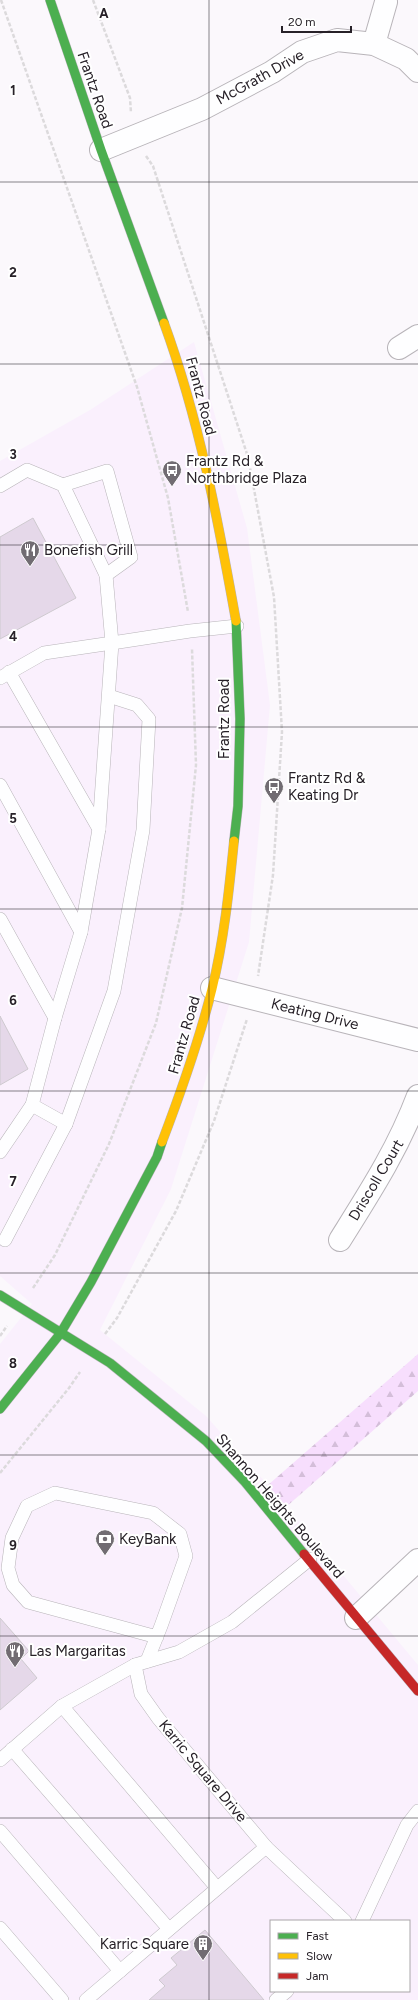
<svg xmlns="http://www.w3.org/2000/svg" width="418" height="2000" font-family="Figtree,sans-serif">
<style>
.built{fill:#faf0fd;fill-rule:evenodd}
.forest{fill:url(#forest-firs)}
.building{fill:#e5d8e9;stroke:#cecacf}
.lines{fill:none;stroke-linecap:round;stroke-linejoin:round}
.lane-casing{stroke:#b8b4b9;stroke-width:14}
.street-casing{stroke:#b8b4b9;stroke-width:24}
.fast-casing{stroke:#b8b4b9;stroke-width:10}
.slow-casing{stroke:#b8b4b9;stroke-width:10}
.jam-casing{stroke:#b8b4b9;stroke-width:10}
.path{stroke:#dcdadc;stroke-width:2.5;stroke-dasharray:4 2;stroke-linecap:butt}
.lane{stroke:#fefeff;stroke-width:13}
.street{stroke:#fefeff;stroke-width:22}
.fast{stroke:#4caf50;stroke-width:9}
.slow{stroke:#ffc107;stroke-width:9}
.jam{stroke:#c62828;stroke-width:9}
.grid{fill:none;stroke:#272128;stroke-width:1;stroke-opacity:0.55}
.labels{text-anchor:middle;stroke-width:4;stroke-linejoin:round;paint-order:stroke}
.street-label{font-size:15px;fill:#272128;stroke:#fff}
.poi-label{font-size:15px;fill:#272128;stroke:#fff;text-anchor:start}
.grid-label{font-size:13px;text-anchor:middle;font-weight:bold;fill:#272128;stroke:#fff;stroke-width:4;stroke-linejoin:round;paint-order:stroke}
</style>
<defs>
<pattern id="forest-firs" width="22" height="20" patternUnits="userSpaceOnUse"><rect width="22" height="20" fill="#f7defd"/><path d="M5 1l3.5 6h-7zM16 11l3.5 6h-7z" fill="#d4bed9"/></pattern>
</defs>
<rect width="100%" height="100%" fill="#fbf8fc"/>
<path class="built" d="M 194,342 L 247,528 L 270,705 L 249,942 L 171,1189 L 100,1330 L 206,1416 L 268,1485 L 418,1665 L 418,2000 L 0,2000 L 0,1344 L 32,1304 L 0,1276 L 0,461 L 90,410 ZM 271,1921 L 409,1921 L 409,1991 L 271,1991 Z"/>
<path class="forest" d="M 418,1354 L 418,1391 L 286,1507 L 268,1485 Z"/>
<g class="building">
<path d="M 33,518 L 76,598 L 0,639 L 0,537 Z"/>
<path d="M 0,1016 L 28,1069 L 0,1085 Z"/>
<path d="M 0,1618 L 29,1651 L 21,1659 L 37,1678 L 0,1710 Z"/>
<path d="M 205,1930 L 264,2000 L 149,2000 L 165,1986 L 159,1980 L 177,1965 L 171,1958 Z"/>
</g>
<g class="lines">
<g class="lane-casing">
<g id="lane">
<path d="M 63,485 L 107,471 L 131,557 L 106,575"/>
<path d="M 0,486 L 27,470 L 63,485 L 106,575 L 112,643 L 44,653 L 0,678"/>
<path d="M 9,672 L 99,829"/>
<path d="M 0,785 L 81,932"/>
<path d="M 0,919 L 55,1018"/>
<path d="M 32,1105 L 66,1124 L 114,991 L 143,830 L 149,719 L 137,705 L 109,696"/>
<path d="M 0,1152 L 32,1105 L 55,1018 L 81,932 L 99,829 L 112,643 L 190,631 L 237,626"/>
<path d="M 5,1240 L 66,1124"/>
<path d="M 147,1661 L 161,1626 L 186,1556 L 180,1534 L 153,1513 L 55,1493 L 27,1506 L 12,1538 L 8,1568 L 13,1585 L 28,1602 L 157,1637"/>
<path d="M 62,1706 L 217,1888"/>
<path d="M 12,1749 L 169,1929"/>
<path d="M 0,1760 L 62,1706 L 135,1665"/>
<path d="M 0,1831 L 120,1971"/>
<path d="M 266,1847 L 345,1921"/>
<path d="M 362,1921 L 407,1825 L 418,1811"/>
<path d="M 0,1928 L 62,2000"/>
<path d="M 86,2000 L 266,1847 L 158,1718 L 141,1694 L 135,1665 L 179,1652 L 232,1622 L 310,1559"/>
<path d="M 276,2000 L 287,1991"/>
</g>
</g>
<g class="street-casing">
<g id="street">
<path d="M 374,44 L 386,2"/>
<path d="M 101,150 L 202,109 L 272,72 L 302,52 L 337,40 L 374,44 L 406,59 L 418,71"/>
<path d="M 399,348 L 418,336"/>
<path d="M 212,988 L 418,1040"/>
<path d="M 340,1240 C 370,1192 398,1149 418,1096"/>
<path d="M 356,1618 L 418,1560"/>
</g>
</g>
<g class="fast-casing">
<g id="fast">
<path d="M 50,0 L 101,150 L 164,323"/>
<path d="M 234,841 L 238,806 L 240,719 L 236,621"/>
<path d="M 0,1295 L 110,1363 L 206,1441 L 245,1482 L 304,1554"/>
<path d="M 0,1409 L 60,1334 L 91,1282 L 157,1157 L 162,1142"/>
</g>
</g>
<g class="slow-casing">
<g id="slow">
<path d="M 164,323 C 199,419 218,520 236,621"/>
<path d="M 162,1142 C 181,1092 199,1041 212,989 C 224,940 229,891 234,841"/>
</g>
</g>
<g class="jam-casing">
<path id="jam" d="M 304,1554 L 418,1691"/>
</g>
<g class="path">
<path d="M 1,0 L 137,387 L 168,498 L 188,612"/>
<path d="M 93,0 L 130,98 L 131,113"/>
<path d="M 146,156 L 153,166 L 248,457 L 274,597 L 282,732 L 273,875 L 258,976"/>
<path d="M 33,1288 L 55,1255 L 109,1144 L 156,1023 L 182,908 L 196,765 L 192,649"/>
<path d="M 105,1334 L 117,1318 L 176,1211 L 214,1121 L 247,1019"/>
<path d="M 0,1336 L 7,1326"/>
<path d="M 0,1473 L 69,1388 L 80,1372"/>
</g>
<use href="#lane" class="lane"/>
<use href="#street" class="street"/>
<use href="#fast" class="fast"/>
<use href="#slow" class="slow"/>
<use href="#jam" class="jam"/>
</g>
<path class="grid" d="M 209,0 L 209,2000M 0,182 L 418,182M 0,364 L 418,364M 0,545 L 418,545M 0,727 L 418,727M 0,909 L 418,909M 0,1091 L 418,1091M 0,1273 L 418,1273M 0,1455 L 418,1455M 0,1636 L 418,1636M 0,1818 L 418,1818"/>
<defs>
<g id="bus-pin" transform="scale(1)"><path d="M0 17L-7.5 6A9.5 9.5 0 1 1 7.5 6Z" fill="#716c72" stroke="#fff"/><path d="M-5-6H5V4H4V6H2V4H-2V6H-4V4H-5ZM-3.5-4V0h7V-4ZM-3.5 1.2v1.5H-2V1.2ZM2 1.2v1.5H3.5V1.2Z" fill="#fff"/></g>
<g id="restaurant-pin" transform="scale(1)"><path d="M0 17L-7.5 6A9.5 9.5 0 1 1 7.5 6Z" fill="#716c72" stroke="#fff"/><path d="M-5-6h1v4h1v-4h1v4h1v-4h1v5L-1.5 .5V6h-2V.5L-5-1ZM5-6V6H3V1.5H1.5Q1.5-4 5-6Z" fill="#fff"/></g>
<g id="bank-pin" transform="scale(1)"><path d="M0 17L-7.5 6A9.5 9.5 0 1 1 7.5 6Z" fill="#716c72" stroke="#fff"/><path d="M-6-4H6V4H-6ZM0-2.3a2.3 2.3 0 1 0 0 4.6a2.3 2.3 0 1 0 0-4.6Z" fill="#fff"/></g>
<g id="building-pin" transform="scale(1)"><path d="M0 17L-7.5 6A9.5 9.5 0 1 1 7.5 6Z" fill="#716c72" stroke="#fff"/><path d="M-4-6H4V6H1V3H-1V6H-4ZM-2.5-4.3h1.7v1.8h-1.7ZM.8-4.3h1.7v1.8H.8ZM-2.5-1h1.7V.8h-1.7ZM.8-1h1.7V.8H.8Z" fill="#fff"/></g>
</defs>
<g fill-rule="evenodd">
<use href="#bus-pin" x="172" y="470"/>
<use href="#restaurant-pin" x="30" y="550"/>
<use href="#bus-pin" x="274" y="787"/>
<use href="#bank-pin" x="105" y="1539"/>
<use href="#restaurant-pin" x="15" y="1651"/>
<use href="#building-pin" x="203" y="1944"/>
</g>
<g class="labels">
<g class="street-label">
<text transform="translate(260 77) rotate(-29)" y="5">McGrath Drive</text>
<text transform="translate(95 90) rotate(71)" y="5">Frantz Road</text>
<text transform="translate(201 396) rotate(75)" y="5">Frantz Road</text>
<text transform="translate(224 719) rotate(-90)" y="5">Frantz Road</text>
<text transform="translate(315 1014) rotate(14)" y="5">Keating Drive</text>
<text transform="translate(184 1035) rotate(-74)" y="5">Frantz Road</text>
<text transform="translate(376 1180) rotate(-59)" y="5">Driscoll Court</text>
<text transform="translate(280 1506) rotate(49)" y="5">Shannon Heights Boulevard</text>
<text transform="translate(203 1771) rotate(50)" y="5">Karric Square Drive</text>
</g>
<g class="poi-label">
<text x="186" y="466">Frantz Rd &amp;<tspan x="186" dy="17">Northbridge Plaza</tspan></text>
<text x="44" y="555">Bonefish Grill</text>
<text x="288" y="783">Frantz Rd &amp;<tspan x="288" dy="17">Keating Dr</tspan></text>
<text x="119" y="1544">KeyBank</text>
<text x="29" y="1656">Las Margaritas</text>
<text x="189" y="1949" text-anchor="end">Karric Square</text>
</g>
</g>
<g class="grid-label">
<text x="104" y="18">A</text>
<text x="13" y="95">1</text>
<text x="13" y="277">2</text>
<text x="13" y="459">3</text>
<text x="13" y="641">4</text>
<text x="13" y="823">5</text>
<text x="13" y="1005">6</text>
<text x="13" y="1186">7</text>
<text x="13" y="1368">8</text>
<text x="13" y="1550">9</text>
</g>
<rect x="270" y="1920" width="140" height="72" fill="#ffffff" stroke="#a9a6a9"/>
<rect x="278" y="1933" width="20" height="6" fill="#4caf50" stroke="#a9a6a9"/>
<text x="306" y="1940" font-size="12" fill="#272128">Fast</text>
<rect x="278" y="1953" width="20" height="6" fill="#ffc107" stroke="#a9a6a9"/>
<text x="306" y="1960" font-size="12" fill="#272128">Slow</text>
<rect x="278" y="1973" width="20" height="6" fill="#c62828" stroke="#a9a6a9"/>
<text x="306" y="1980" font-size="12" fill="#272128">Jam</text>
<path d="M282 26v6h69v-6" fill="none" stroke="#272128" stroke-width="2"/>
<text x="288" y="26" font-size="12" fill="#272128" stroke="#ffffff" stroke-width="3" paint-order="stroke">20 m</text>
</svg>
